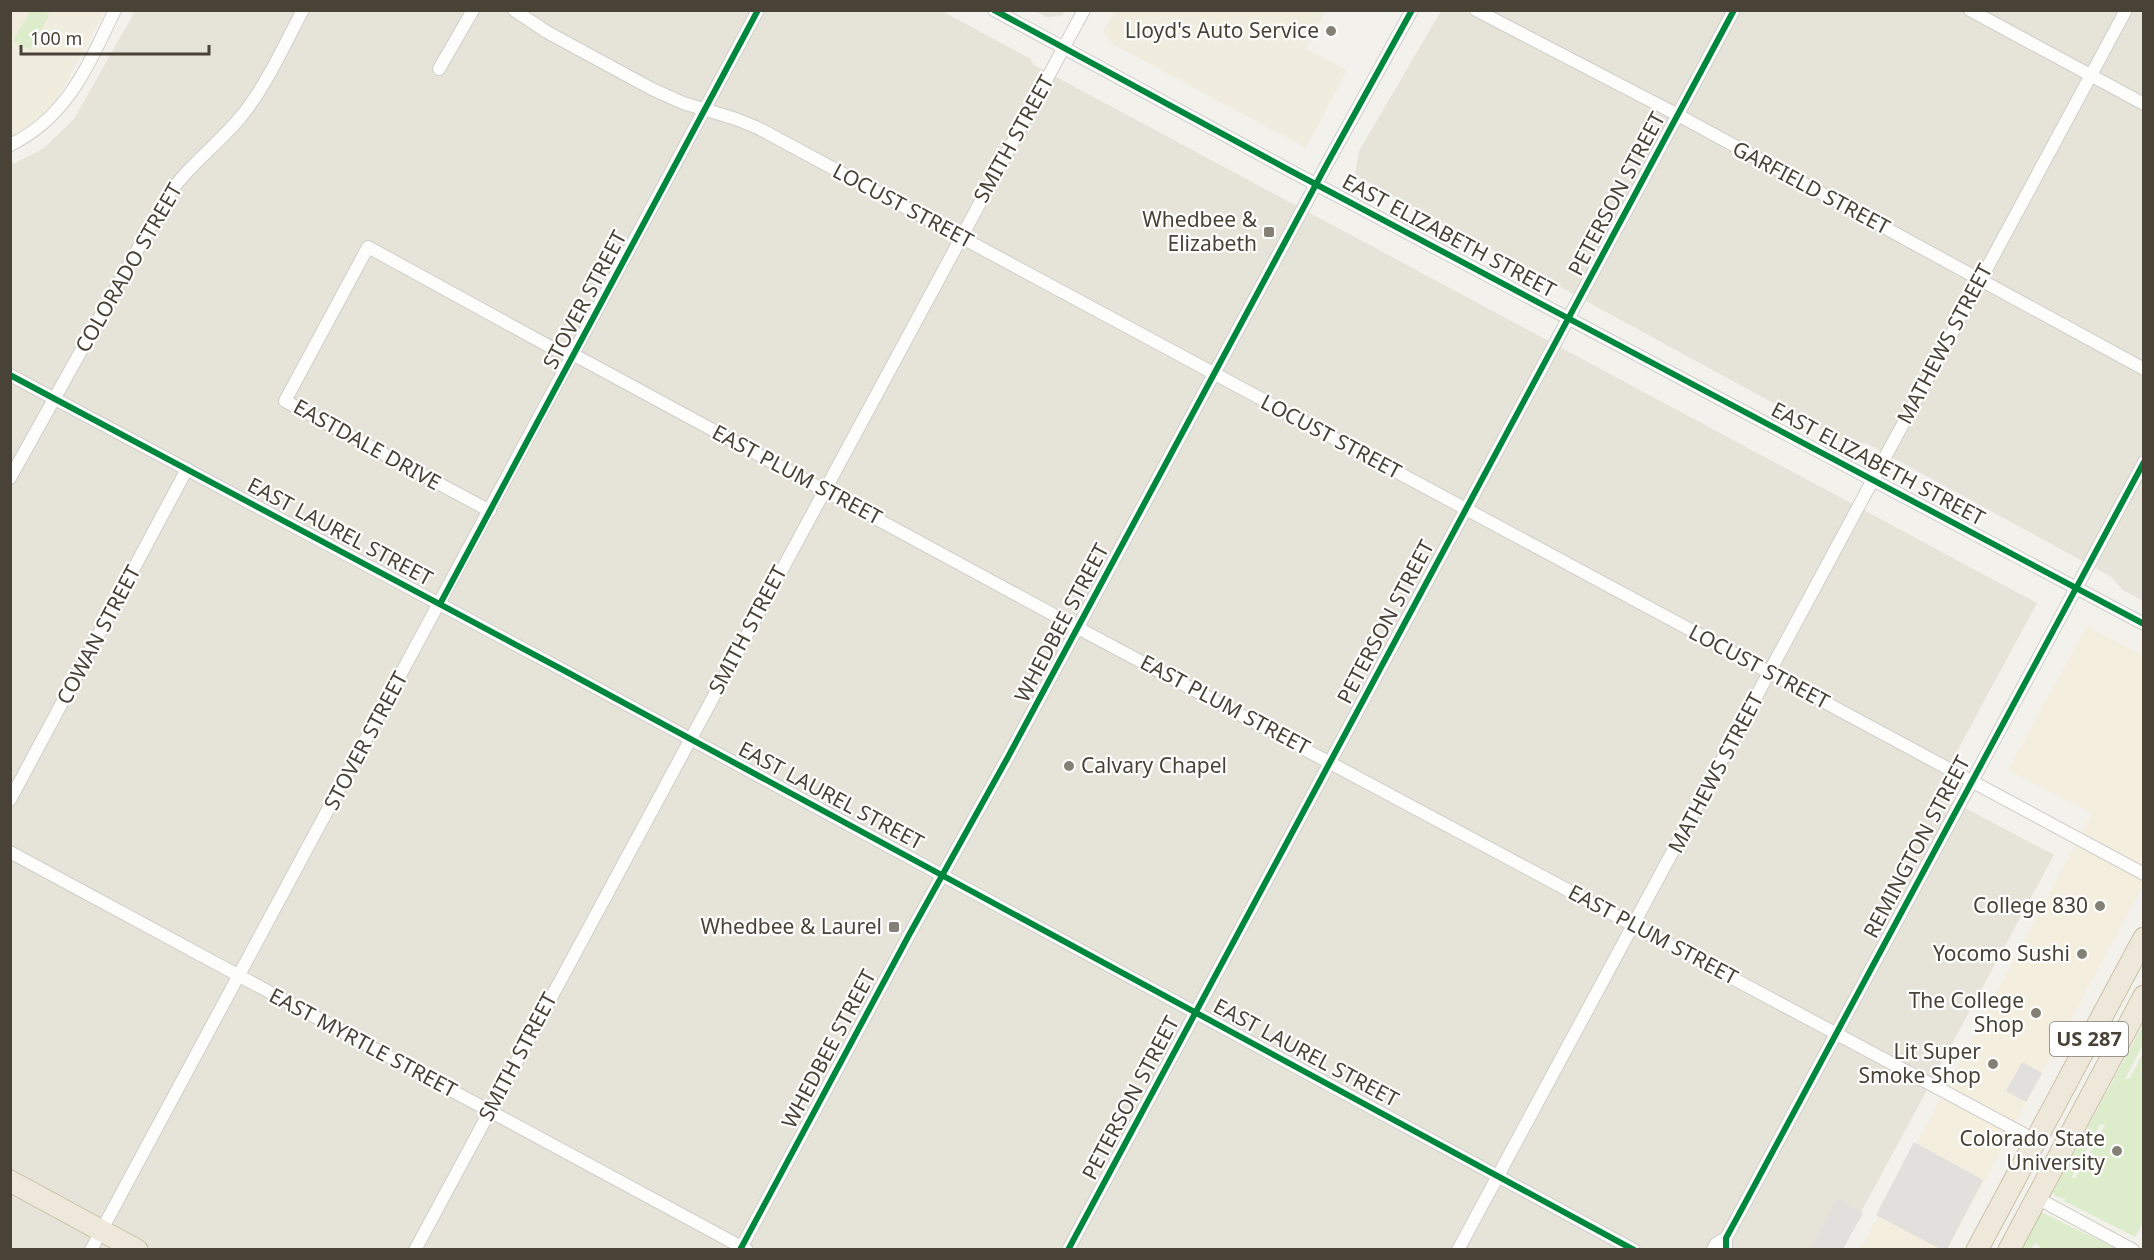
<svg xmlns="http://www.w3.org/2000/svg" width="2154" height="1260" font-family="'Noto Sans',sans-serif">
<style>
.residential{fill:#e6e3d9}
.commercial{fill:#f4eedf}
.education{fill:#f0edde}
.green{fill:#ddedcc;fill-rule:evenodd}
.parking{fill:#e1e0dc}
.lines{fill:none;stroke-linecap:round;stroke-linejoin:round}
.street-casing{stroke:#d0cec9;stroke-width:14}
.highway-casing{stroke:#cac1a7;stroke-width:23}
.street{stroke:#fdfdfc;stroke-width:12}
.highway{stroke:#ede8d9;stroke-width:21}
.cycleway-casing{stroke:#fff;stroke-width:10}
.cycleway{stroke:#00873e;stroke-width:6}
.poi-dot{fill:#848076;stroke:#fff;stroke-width:2}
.labels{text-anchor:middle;stroke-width:4.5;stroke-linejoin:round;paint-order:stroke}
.shield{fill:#fff;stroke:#807b73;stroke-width:1.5}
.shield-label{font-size:20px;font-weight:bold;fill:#494337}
.poi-label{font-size:21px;fill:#494337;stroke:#fff;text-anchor:end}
.street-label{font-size:21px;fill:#494337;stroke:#fff}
</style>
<rect width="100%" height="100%" fill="#f2f1ec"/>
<g class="residential">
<path d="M 135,11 L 942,11 L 1029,58 L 1034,65 L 2037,603 L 1935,792 L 2054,855 L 1841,1249 L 11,1250 L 11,165 L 44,148 L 74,119 Z"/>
<path d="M 1035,11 L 1065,11 L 1062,16 L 1047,17 Z"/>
<path d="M 1441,11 L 2143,11 L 2143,601 L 2123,590 L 2110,576 L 1866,443 L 1852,446 L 1355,175 L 1359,151 Z"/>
</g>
<path class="commercial" d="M 2087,626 L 2143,656 L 2143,885 L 1948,1249 L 1860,1250 L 2092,813 L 2008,770 Z"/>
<g class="education">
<path d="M 1115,10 L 1326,11 L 1306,49 L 1347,70 L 1306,148 L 1111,43 L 1103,32 Z"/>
<path d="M 10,11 L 105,11 L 55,103 L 36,120 L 11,137 Z"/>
</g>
<g class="green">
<path d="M 30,11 L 43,11 L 50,14 L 30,50 L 13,41 Z"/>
<path d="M 2143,1025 L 2143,1044 L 2125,1079 L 2130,1078 L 2143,1053 L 2143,1223 L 2135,1237 L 2064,1201 L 2065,1199 L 2055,1196 L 2053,1192 ZM 2100,1124 L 2105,1125 L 2075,1179 L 2072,1177 Z"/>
<path d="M 2039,1211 L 2111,1246 L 2115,1249 L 2038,1249 L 2040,1246 L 2035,1243 L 2031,1249 L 2021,1250 Z"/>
</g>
<g class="parking">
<path d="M 2022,1062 L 2042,1073 L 2026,1102 L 2006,1091 Z"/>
<path d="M 1914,1142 L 1983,1180 L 1947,1249 L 1940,1249 L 1876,1215 Z"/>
<path d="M 1837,1199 L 1863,1213 L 1843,1249 L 1810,1249 Z"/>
</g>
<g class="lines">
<g class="street-casing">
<g id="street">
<path d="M 514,10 L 547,32 L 652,89 L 683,103 L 736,119 L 758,128 L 2144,874"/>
<path d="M 994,10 L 1289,170 L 2144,624"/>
<path d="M 1476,10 L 1678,115 L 2144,369"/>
<path d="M 1970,10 L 2144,104"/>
<path d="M 439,69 L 473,10"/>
<path d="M 10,145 C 68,117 88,65 115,10"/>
<path d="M 10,375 L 565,671 L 1634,1250"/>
<path d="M 10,478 L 167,197 C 187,167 216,146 239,119 C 266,87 283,47 303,10"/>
<path d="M 490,511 L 285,401 L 368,247 L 554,349 L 574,355 L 591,364 L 1078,628 L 2035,1140"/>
<path d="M 10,800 L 187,469"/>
<path d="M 10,852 L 747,1250"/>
<path d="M 2037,1198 L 2133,1250"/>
<path d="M 91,1250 L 758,10"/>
<path d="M 415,1250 L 1084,10"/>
<path d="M 740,1250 L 909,935 L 1008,757 L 1328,162 L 1412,10"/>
<path d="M 1068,1250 L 1734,10"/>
<path d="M 1458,1250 L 2126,10"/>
<path d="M 1713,1250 L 1716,1244 L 1726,1238"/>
<path d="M 1726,1250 L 1726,1238 L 1738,1216 L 2144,462"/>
</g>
</g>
<g class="highway-casing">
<g id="highway">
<path d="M 10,1181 L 137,1250"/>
<path d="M 1977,1250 L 2144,938"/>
<path d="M 2009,1250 L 2144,996"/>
</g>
</g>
<use href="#street" class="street"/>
<use href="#highway" class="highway"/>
<g class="cycleway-casing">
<g id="cycleway">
<path d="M 994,10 L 1289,170 L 2144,624"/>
<path d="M 10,375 L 565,671 L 1634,1250"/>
<path d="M 440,604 L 758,10"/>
<path d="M 740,1250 L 909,935 L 1008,757 L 1328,162 L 1412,10"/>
<path d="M 1068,1250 L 1734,10"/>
<path d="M 1726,1250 L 1726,1238 L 1738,1216 L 2144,462"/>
</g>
</g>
<use href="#cycleway" class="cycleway"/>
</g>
<g class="poi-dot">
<circle cx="1331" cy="31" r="6"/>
<rect x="1263" y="226" width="12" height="12" rx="3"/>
<circle cx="1069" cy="766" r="6"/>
<circle cx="2100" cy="906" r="6"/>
<rect x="888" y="921" width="12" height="12" rx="3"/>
<circle cx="2082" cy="954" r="6"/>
<circle cx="2036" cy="1013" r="6"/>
<circle cx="1993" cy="1064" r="6"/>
<circle cx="2117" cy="1151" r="6"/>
</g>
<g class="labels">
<rect class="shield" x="2050" y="1022" width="78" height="34" rx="4.5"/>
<g class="shield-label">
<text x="2089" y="1046">US 287</text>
</g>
<g class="poi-label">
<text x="1319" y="38">Lloyd's Auto Service</text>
<text x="1257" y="227">Whedbee &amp;<tspan x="1257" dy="24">Elizabeth</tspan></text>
<text x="1081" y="773" text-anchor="start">Calvary Chapel</text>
<text x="2088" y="913">College 830</text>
<text x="882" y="934">Whedbee &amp; Laurel</text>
<text x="2070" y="961">Yocomo Sushi</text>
<text x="2024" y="1008">The College<tspan x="2024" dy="24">Shop</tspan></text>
<text x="1981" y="1059">Lit Super<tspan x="1981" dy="24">Smoke Shop</tspan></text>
<text x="2105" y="1146">Colorado State<tspan x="2105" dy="24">University</tspan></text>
</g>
<g class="street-label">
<text transform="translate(1014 139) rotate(-61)" y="7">SMITH STREET</text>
<text transform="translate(1811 188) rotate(28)" y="7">GARFIELD STREET</text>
<text transform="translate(1617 194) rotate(-62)" y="7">PETERSON STREET</text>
<text transform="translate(903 206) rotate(28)" y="7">LOCUST STREET</text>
<text transform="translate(1449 236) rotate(28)" y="7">EAST ELIZABETH STREET</text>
<text transform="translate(129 268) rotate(-60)" y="7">COLORADO STREET</text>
<text transform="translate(585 300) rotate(-62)" y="7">STOVER STREET</text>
<text transform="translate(1945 344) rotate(-62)" y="7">MATHEWS STREET</text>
<text transform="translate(1331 437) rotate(28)" y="7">LOCUST STREET</text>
<text transform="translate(367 445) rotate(29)" y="7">EASTDALE DRIVE</text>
<text transform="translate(1878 464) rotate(28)" y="7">EAST ELIZABETH STREET</text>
<text transform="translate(797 475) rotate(28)" y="7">EAST PLUM STREET</text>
<text transform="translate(340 532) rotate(28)" y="7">EAST LAUREL STREET</text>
<text transform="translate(1386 622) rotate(-62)" y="7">PETERSON STREET</text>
<text transform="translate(1062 623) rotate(-62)" y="7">WHEDBEE STREET</text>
<text transform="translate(748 630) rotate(-62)" y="7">SMITH STREET</text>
<text transform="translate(99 635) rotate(-62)" y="7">COWAN STREET</text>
<text transform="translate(1759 667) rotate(28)" y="7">LOCUST STREET</text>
<text transform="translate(1225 705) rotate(28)" y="7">EAST PLUM STREET</text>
<text transform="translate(366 741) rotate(-62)" y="7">STOVER STREET</text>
<text transform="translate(1716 773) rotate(-62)" y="7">MATHEWS STREET</text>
<text transform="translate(831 796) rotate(28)" y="7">EAST LAUREL STREET</text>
<text transform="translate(1917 847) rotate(-62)" y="7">REMINGTON STREET</text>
<text transform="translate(1653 935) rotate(28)" y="7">EAST PLUM STREET</text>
<text transform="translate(363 1043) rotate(28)" y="7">EAST MYRTLE STREET</text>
<text transform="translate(829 1049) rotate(-62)" y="7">WHEDBEE STREET</text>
<text transform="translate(1306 1053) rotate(28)" y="7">EAST LAUREL STREET</text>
<text transform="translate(518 1057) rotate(-62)" y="7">SMITH STREET</text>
<text transform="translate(1131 1098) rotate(-62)" y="7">PETERSON STREET</text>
</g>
</g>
<rect width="2154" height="1260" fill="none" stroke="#494337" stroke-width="24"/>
<path d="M21 45v9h188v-9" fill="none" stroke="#494337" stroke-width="3"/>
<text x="30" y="45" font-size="18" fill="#494337" stroke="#ffffff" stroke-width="4.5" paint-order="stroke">100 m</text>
</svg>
